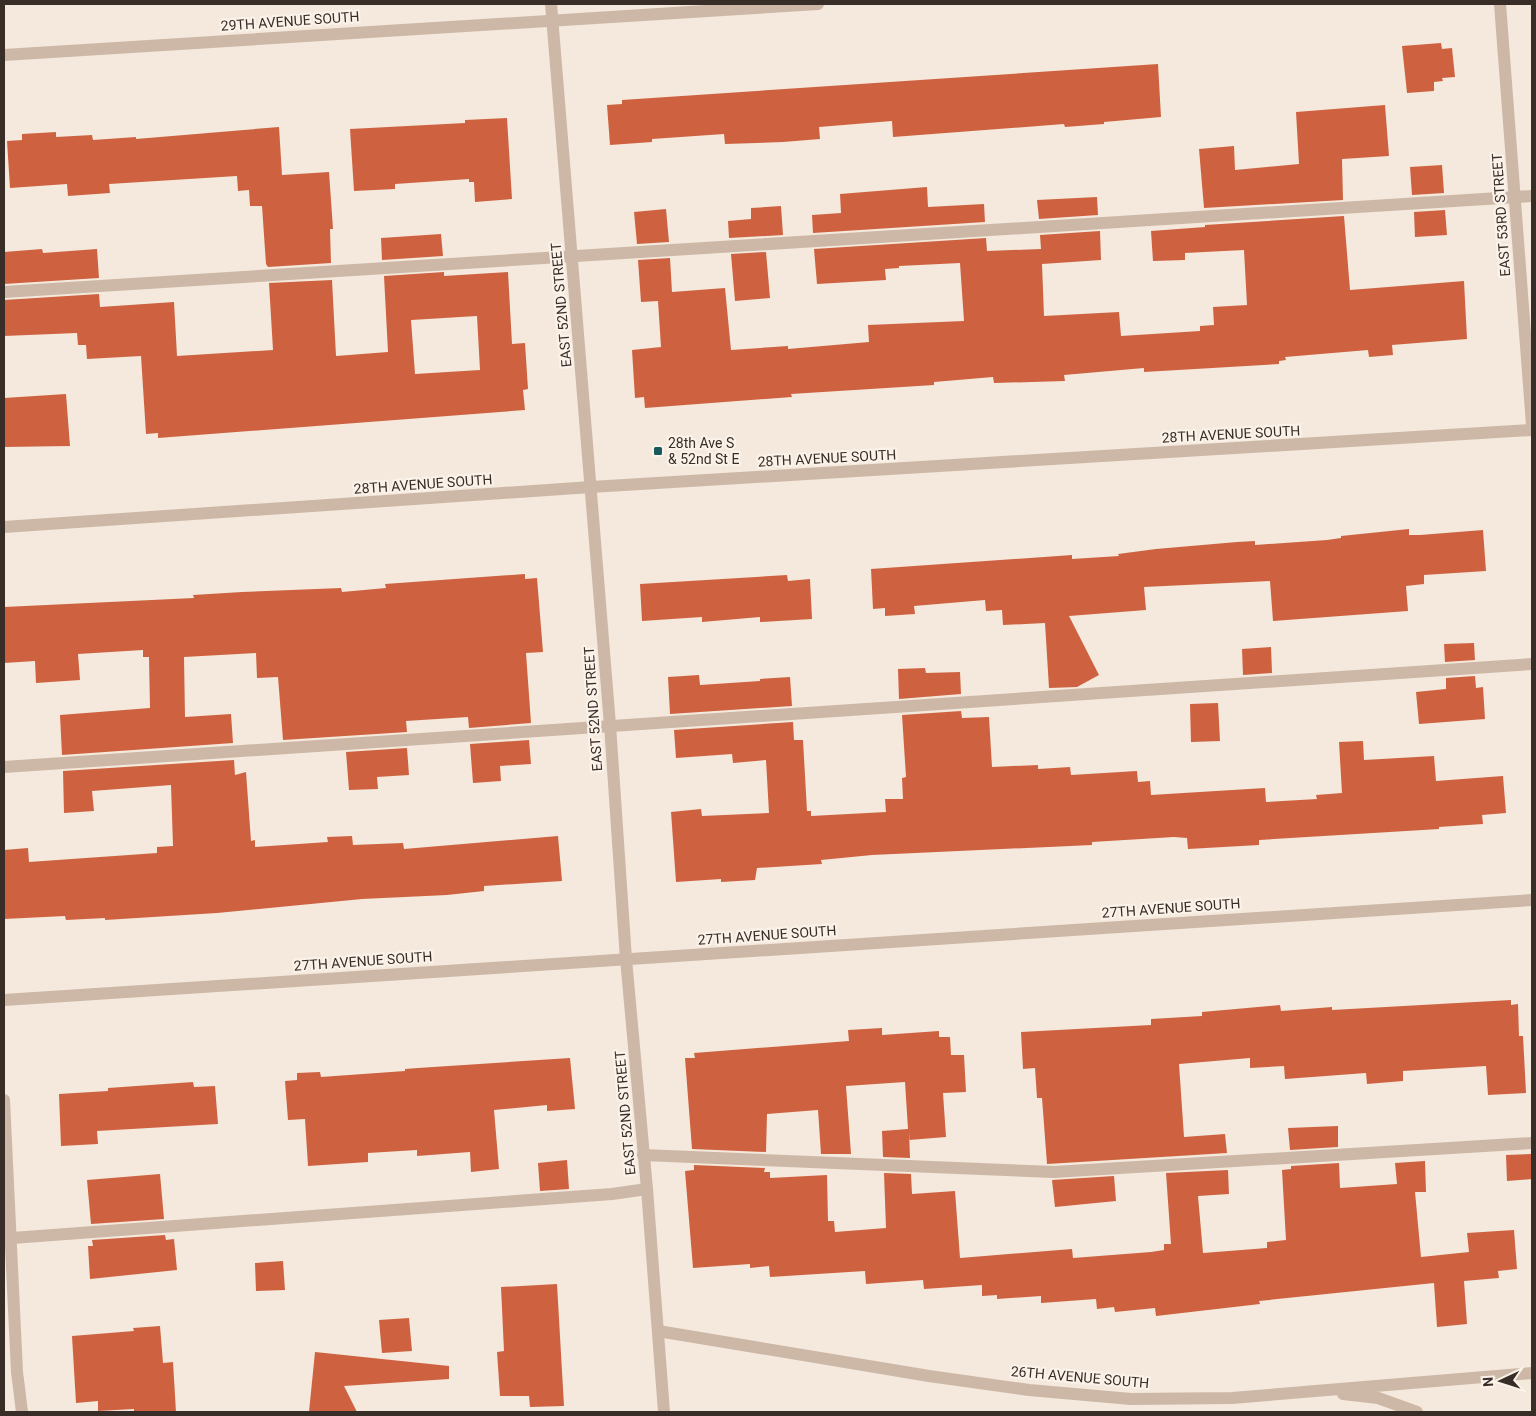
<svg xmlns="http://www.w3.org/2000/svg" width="1536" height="1416" font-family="Roboto,sans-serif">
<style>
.building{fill:#ce6240;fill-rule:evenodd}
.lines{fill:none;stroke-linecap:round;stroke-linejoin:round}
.service{stroke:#cdb8a7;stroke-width:12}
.minor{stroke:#cdb8a7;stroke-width:12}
.tertiary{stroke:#cdb8a7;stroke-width:12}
.poi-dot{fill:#1a595d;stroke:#fbf3e9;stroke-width:2}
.labels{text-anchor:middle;stroke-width:4.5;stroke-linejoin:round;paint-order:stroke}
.street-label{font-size:14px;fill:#392d28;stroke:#fbf3e9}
.poi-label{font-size:14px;fill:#392d28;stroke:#fbf3e9;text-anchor:start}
</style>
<rect width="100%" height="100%" fill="#f4e9dc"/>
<g class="building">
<path d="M 1441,43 L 1442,49 L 1452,48 L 1455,77 L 1442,78 L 1443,81 L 1434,82 L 1434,91 L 1407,93 L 1402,46 Z"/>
<path d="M 1158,64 L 1161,117 L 1104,122 L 1104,124 L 1065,127 L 1064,124 L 893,137 L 892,121 L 819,127 L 820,139 L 783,142 L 725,144 L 724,134 L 652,139 L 652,142 L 610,145 L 607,105 L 622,104 L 622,100 Z"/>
<path d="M 1385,105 L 1389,156 L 1342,159 L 1343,200 L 1204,208 L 1199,149 L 1234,146 L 1235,170 L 1299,164 L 1296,112 Z"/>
<path d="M 507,118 L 512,199 L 475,202 L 474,182 L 469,182 L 469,179 L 395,184 L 395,189 L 354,191 L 350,129 L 465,123 L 465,120 Z"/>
<path d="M 279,127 L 282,175 L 329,172 L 333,229 L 330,229 L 331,263 L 268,267 L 266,264 L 262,206 L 250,206 L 249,190 L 238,191 L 237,176 L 109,184 L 110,193 L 68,196 L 67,184 L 10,188 L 7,141 L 22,140 L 22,134 L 56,132 L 56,137 L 92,135 L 93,140 L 136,137 L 136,139 Z"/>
<path d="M 1442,165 L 1444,193 L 1412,195 L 1410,167 Z"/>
<path d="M 927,187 L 928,207 L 984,204 L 985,222 L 813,233 L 812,215 L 841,213 L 840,194 Z"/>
<path d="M 1097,197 L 1098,215 L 1039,219 L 1037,200 Z"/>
<path d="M 781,206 L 783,235 L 729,238 L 728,221 L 751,219 L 751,208 Z"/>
<path d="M 666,209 L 669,242 L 637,244 L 634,212 Z"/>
<path d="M 1445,210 L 1447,235 L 1415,237 L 1414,212 Z"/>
<path d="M 1344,216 L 1350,290 L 1464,281 L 1467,339 L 1392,345 L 1393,355 L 1369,357 L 1368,350 L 1285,357 L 1286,360 L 1279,361 L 1279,364 L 1144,372 L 1144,368 L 1064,375 L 1065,381 L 994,383 L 993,377 L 934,382 L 934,385 L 791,394 L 792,397 L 645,408 L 644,397 L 635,398 L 632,350 L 661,347 L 658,301 L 641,302 L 638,260 L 670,258 L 672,292 L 725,288 L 731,350 L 788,346 L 788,349 L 869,342 L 868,325 L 964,321 L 960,263 L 899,266 L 899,268 L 885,269 L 886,280 L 817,284 L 814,249 L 986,238 L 987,251 L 1041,249 L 1040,235 L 1100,231 L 1101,260 L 1042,264 L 1044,316 L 1119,312 L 1121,336 L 1200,331 L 1200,326 L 1214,325 L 1213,307 L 1247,305 L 1244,250 L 1185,253 L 1185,260 L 1153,261 L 1151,231 L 1205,227 L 1205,225 Z"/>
<path d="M 441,234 L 443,256 L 382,260 L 381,238 Z"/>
<path d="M 42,249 L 43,253 L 97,249 L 99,278 L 4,284 L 4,252 Z"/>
<path d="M 766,252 L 770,298 L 735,301 L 731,254 Z"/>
<path d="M 444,272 L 444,276 L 508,272 L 512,344 L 525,343 L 528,389 L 523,390 L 525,410 L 158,438 L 158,433 L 146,434 L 141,356 L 87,359 L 86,345 L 78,345 L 77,333 L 4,336 L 4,300 L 99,294 L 100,307 L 174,302 L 177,356 L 273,350 L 269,283 L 332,280 L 336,356 L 388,352 L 384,276 ZM 477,316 L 480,370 L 415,374 L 411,320 Z"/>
<path d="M 66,394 L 70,446 L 4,447 L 4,398 Z"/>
<path d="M 1409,529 L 1409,535 L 1420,535 L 1483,530 L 1486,571 L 1424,575 L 1424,584 L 1406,586 L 1408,611 L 1273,621 L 1270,581 L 1144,587 L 1146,610 L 1069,616 L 1099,675 L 1077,687 L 1049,688 L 1045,623 L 1003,625 L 1002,610 L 986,611 L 985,600 L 914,606 L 915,614 L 885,616 L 885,608 L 873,609 L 871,569 L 1072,555 L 1072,559 L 1119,556 L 1118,554 L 1156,549 L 1237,542 L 1255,541 L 1255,545 L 1327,540 L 1341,538 L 1341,536 Z"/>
<path d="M 525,574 L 525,579 L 537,578 L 543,652 L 526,653 L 531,723 L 469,728 L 468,717 L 406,721 L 407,732 L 283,740 L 278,677 L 257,678 L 256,653 L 184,657 L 185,717 L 231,714 L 233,743 L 62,755 L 60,715 L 150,708 L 149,657 L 143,657 L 143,650 L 78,654 L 80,680 L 36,683 L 35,661 L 4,663 L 4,607 L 194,598 L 193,595 L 242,592 L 341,588 L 342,592 L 386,588 L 385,584 Z"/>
<path d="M 787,575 L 788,581 L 810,579 L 812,619 L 760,622 L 760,617 L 702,622 L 702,617 L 642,621 L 640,584 Z"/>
<path d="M 1474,643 L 1475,660 L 1445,662 L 1444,644 Z"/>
<path d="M 1271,647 L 1272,673 L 1243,675 L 1242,649 Z"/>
<path d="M 925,668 L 926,673 L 960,672 L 961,694 L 899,699 L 898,669 Z"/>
<path d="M 699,675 L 700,685 L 760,681 L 760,679 L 790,677 L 792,706 L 670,714 L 668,677 Z"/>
<path d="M 1475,676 L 1476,688 L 1483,687 L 1485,719 L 1419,724 L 1416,692 L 1446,689 L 1446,678 Z"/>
<path d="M 1218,703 L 1220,741 L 1191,742 L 1190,704 Z"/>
<path d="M 961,711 L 962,718 L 989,717 L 992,767 L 1038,765 L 1038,769 L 1070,767 L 1071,775 L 1137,771 L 1138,782 L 1150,781 L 1151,795 L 1265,788 L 1266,802 L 1317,799 L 1316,795 L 1342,793 L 1339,742 L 1363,741 L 1364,760 L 1434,756 L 1436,781 L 1503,776 L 1506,813 L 1482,815 L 1483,824 L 1439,827 L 1439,829 L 1259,840 L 1259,845 L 1188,849 L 1187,838 L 1174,837 L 1092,842 L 1092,845 L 872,855 L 821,860 L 822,864 L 757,868 L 755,880 L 721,882 L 721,879 L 676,882 L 671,812 L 701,809 L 702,816 L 769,813 L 766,760 L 733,763 L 732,754 L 676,758 L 674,730 L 793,722 L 794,740 L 803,740 L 807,811 L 811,811 L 811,816 L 886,812 L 885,799 L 903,799 L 902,778 L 906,777 L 902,715 Z"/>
<path d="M 529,740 L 531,764 L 500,766 L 501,781 L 473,783 L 470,744 Z"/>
<path d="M 407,748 L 409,775 L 377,777 L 378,789 L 349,790 L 346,752 Z"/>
<path d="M 234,760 L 235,775 L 246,772 L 251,841 L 255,840 L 255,847 L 328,842 L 327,837 L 352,836 L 353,845 L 403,843 L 404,849 L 558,836 L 562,881 L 484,886 L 484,891 L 447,895 L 362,899 L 217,913 L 105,920 L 105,918 L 66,920 L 65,916 L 4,919 L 4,850 L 28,848 L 29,862 L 157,853 L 157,847 L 173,846 L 171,785 L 92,791 L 94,811 L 64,813 L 63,771 Z"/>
<path d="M 1511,1000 L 1511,1005 L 1518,1004 L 1519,1036 L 1523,1036 L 1526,1093 L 1488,1095 L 1486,1066 L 1403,1071 L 1403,1081 L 1367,1084 L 1366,1073 L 1285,1079 L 1284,1066 L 1250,1068 L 1250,1058 L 1179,1064 L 1184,1137 L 1225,1134 L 1227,1153 L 1047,1164 L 1042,1098 L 1037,1098 L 1035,1068 L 1023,1069 L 1021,1032 L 1151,1025 L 1151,1019 L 1202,1016 L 1202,1012 L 1280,1005 L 1281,1011 L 1332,1007 L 1332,1010 Z"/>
<path d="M 882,1028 L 882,1035 L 939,1031 L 939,1037 L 950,1037 L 951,1055 L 964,1055 L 966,1092 L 943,1093 L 946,1137 L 909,1140 L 909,1131 L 910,1158 L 883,1157 L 882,1131 L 908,1129 L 905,1082 L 846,1086 L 851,1154 L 821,1154 L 818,1110 L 767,1114 L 766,1152 L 692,1149 L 685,1058 L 695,1058 L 694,1053 L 849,1041 L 848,1030 Z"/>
<path d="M 570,1058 L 575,1109 L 547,1111 L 547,1105 L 494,1110 L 499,1169 L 471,1172 L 470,1152 L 417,1156 L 417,1150 L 368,1153 L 368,1162 L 308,1166 L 305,1119 L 288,1120 L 285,1081 L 297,1080 L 297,1073 L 320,1072 L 321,1077 L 405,1071 L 405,1069 L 418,1068 Z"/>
<path d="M 193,1082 L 194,1087 L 215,1086 L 218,1124 L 97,1131 L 98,1144 L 61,1146 L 59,1094 L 108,1091 L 108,1088 Z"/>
<path d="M 1338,1126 L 1338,1147 L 1290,1150 L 1288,1128 Z"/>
<path d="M 1532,1154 L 1532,1179 L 1507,1181 L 1506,1155 Z"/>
<path d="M 567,1160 L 569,1189 L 540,1191 L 538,1163 Z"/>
<path d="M 1425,1161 L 1426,1192 L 1415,1192 L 1421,1257 L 1469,1252 L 1467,1233 L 1514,1230 L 1517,1269 L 1498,1271 L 1499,1278 L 1464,1281 L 1467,1324 L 1437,1327 L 1434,1283 L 1259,1301 L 1260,1304 L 1156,1316 L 1155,1308 L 1115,1312 L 1114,1307 L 1097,1309 L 1096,1299 L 1041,1303 L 1041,1296 L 997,1299 L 997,1295 L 982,1296 L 982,1285 L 924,1289 L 923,1280 L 866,1284 L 865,1271 L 770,1277 L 769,1266 L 750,1268 L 750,1264 L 693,1268 L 685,1171 L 694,1170 L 694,1165 L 765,1168 L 764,1172 L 770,1172 L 770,1178 L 827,1175 L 828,1221 L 834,1221 L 835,1232 L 886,1228 L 884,1173 L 911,1174 L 912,1194 L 955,1191 L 960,1258 L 1072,1249 L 1073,1258 L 1151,1252 L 1164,1250 L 1164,1244 L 1171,1244 L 1166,1173 L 1228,1170 L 1229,1194 L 1198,1196 L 1203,1253 L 1267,1248 L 1267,1242 L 1286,1240 L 1282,1170 L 1291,1169 L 1291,1166 L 1339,1163 L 1340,1188 L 1397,1184 L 1395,1163 Z"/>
<path d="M 160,1174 L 164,1219 L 91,1224 L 87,1180 Z"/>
<path d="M 1114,1176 L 1116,1201 L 1055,1207 L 1052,1180 Z"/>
<path d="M 165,1235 L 166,1240 L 174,1239 L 177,1270 L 90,1279 L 88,1246 L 93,1246 L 92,1240 Z"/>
<path d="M 283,1261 L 285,1290 L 256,1291 L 255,1263 Z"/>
<path d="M 557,1284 L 564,1406 L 530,1407 L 529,1396 L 500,1396 L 497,1352 L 504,1351 L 501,1287 Z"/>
<path d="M 409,1318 L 412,1351 L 382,1353 L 379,1320 Z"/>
<path d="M 160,1326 L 163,1363 L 173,1362 L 176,1412 L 134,1412 L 134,1409 L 98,1411 L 98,1401 L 76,1403 L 72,1336 L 134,1331 L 133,1328 Z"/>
<path d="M 315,1352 L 449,1366 L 449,1379 L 344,1386 L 357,1412 L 309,1412 Z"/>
</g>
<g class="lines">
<g class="service">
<path d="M 4,292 L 1532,196"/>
<path d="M 4,767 L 1532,664"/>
<path d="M 643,1155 L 1054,1172 L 1532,1143"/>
<path d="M 12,1238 L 612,1194 L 647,1189"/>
</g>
<g class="minor">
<path d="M 551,4 L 610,725 L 626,959 L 647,1189 L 664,1412"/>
<path d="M 1500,4 L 1532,425"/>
<path d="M 4,55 L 818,4"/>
<path d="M 4,1000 L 1532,900"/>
<path d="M 4,1100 L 17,1372 L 22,1412"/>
<path d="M 658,1331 L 929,1376 L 1029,1390 L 1131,1399 L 1232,1398 L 1532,1373"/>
<path d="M 1343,1394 L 1378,1398 L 1417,1412"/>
</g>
<path class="tertiary" d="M 4,527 L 591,487 L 1532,430"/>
</g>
<rect class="poi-dot" x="653" y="446" width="10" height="10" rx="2.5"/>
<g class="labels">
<g class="street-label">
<text transform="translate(290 21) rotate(-4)" y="5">29TH AVENUE SOUTH</text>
<text transform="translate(1501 215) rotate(-94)" y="5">EAST 53RD STREET</text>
<text transform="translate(561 305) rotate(-95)" y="5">EAST 52ND STREET</text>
<text transform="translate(1231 434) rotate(-3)" y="5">28TH AVENUE SOUTH</text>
<text transform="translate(827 458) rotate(-3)" y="5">28TH AVENUE SOUTH</text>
<text transform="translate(423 484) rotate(-4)" y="5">28TH AVENUE SOUTH</text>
<text transform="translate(593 709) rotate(-94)" y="5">EAST 52ND STREET</text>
<text transform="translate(1171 908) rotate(-4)" y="5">27TH AVENUE SOUTH</text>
<text transform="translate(767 935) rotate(-4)" y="5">27TH AVENUE SOUTH</text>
<text transform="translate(363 961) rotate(-4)" y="5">27TH AVENUE SOUTH</text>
<text transform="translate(625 1113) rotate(-95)" y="5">EAST 52ND STREET</text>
<text transform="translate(1080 1377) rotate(5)" y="5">26TH AVENUE SOUTH</text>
</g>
<g class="poi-label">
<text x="668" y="448">28th Ave S<tspan x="668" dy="16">&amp; 52nd St E</tspan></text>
</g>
</g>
<rect width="1536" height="1416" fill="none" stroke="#392d28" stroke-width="10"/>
<g transform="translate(1501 1381) rotate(266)" stroke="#fbf3e9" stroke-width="4" paint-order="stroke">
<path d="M0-4L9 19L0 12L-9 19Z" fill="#392d28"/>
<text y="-8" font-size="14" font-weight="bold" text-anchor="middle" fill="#392d28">N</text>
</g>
</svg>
